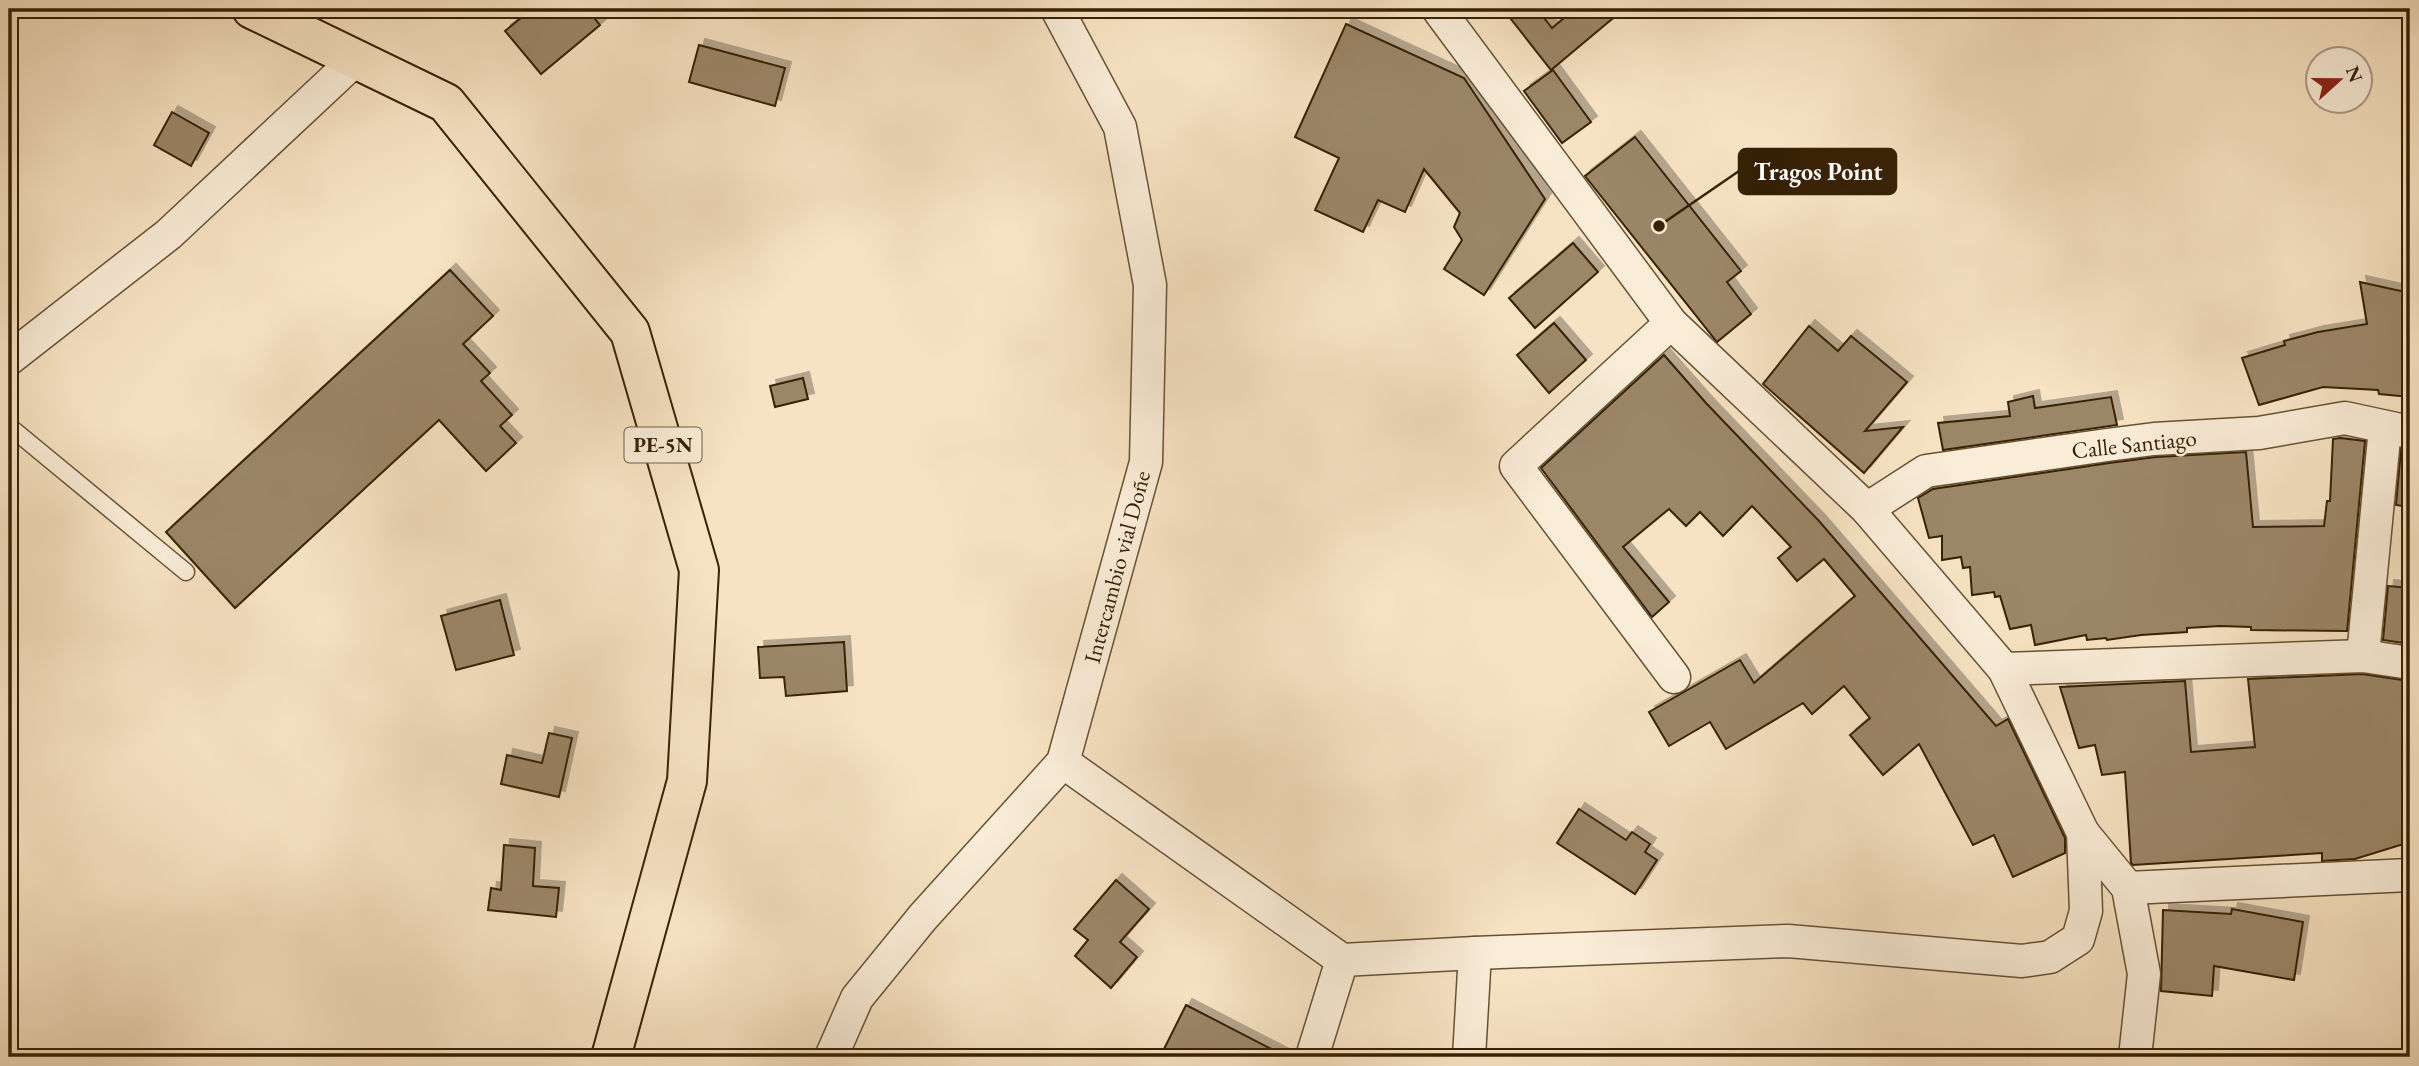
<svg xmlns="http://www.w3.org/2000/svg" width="2419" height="1066" font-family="'EB Garamond',serif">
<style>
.building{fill:#9b8668;stroke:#372105;stroke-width:2;filter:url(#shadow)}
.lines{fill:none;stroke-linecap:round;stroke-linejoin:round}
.service-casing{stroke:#675234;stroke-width:19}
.minor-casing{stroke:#675234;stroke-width:35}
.trunk-casing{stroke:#372105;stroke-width:42}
.service{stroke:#faedd8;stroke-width:16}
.minor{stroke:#faedd8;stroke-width:32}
.trunk{stroke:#f7e3c3;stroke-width:38}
.labels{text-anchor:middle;stroke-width:5;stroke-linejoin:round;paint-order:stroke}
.shield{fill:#faedd8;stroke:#725e44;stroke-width:2}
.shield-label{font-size:21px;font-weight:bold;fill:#372105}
.street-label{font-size:23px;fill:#372105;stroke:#faedd8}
.leader{fill:none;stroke:#372105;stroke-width:2.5}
.callout-dot{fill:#372105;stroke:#faedd8;stroke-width:2.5}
.callout{fill:#372105;stroke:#372105;stroke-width:2.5}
.callout-label{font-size:24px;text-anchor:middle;font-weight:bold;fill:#fff}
</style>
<defs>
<filter id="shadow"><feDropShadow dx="6" dy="-6" stdDeviation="0" flood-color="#0004"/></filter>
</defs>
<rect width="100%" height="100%" fill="#f7e3c3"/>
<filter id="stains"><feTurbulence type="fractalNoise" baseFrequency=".00286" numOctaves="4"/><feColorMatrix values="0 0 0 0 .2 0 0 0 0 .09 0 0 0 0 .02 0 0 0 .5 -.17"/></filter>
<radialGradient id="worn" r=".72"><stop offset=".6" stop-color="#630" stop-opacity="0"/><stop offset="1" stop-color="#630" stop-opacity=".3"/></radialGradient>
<g class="building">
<path d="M 532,9 L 587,9 L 600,25 L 541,74 L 505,31 Z"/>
<path d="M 1503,9 L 1537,9 L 1552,28 L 1575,9 L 1624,9 L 1551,70 Z"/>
<path d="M 1346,24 L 1464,78 L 1545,199 L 1484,295 L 1444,269 L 1462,240 L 1454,227 L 1460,213 L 1424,169 L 1405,212 L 1378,200 L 1363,232 L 1315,210 L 1339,158 L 1295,137 Z"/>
<path d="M 699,45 L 785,68 L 775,106 L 689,82 Z"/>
<path d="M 1553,70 L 1591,122 L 1562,143 L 1524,91 Z"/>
<path d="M 172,112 L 209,133 L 191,166 L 154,145 Z"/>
<path d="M 1635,137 L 1741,271 L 1727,282 L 1751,314 L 1717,342 L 1585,176 Z"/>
<path d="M 1573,243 L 1598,272 L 1535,328 L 1509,298 Z"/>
<path d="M 450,270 L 493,316 L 463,344 L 490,373 L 481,381 L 512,415 L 500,426 L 516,443 L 486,471 L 439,420 L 235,608 L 166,532 Z"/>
<path d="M 2360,282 L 2410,293 L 2410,397 L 2379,394 L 2378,390 L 2323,387 L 2259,405 L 2242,358 L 2285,345 L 2284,341 L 2318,332 L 2367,324 Z"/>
<path d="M 1554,323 L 1586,360 L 1549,393 L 1517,355 Z"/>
<path d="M 1809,326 L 1838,351 L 1851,336 L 1907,382 L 1865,431 L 1903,427 L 1864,473 L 1763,384 Z"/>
<path d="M 1664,355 L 1706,403 L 1819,521 L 1996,726 L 2008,719 L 2065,838 L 2065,853 L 2013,877 L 1994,835 L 1973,845 L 1919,744 L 1883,775 L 1850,735 L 1870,718 L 1844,686 L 1812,714 L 1803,703 L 1726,749 L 1710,722 L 1669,746 L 1649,712 L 1740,660 L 1754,683 L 1855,596 L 1824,559 L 1797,581 L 1778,558 L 1791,547 L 1752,506 L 1723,536 L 1700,512 L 1686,526 L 1669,509 L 1623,547 L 1669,602 L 1652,617 L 1541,468 Z"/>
<path d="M 803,378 L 808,399 L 775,407 L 770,386 Z"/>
<path d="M 2033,396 L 2035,408 L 2111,397 L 2117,425 L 1943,450 L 1938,423 L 2010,416 L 2008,402 Z"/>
<path d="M 2340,438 L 2365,441 L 2347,631 L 2251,630 L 2251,627 L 2220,626 L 2187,628 L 2187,632 L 2141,635 L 2107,640 L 2106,638 L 2087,640 L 2086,635 L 2035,645 L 2031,625 L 2010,629 L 2000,596 L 1995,597 L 1994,592 L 1972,595 L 1970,567 L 1963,568 L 1961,557 L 1942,560 L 1942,536 L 1929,538 L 1918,498 L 1933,489 L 2109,463 L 2156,457 L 2246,452 L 2253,527 L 2324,526 L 2327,501 L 2330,501 L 2333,439 Z"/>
<path d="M 2401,449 L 2410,450 L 2410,507 L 2396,505 Z"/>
<path d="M 2388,586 L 2410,588 L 2410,644 L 2383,640 Z"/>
<path d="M 500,600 L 514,655 L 456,670 L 441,616 Z"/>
<path d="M 844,642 L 847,691 L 786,696 L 784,677 L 760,678 L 758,647 Z"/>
<path d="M 2362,674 L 2409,681 L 2408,739 L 2410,739 L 2410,842 L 2355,859 L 2322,861 L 2322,853 L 2133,865 L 2131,863 L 2125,772 L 2102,775 L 2095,745 L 2079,748 L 2060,687 L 2185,681 L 2191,752 L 2255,747 L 2248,679 Z"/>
<path d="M 549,733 L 572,738 L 559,797 L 501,784 L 507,755 L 542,763 Z"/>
<path d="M 1579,809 L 1626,840 L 1632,832 L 1650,844 L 1645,852 L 1657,860 L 1635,894 L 1557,843 Z"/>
<path d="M 504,845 L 535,848 L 533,886 L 559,888 L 556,917 L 488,910 L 491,888 L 501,890 Z"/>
<path d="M 1116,880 L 1149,909 L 1120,942 L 1137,957 L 1111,988 L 1075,956 L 1088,940 L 1074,929 Z"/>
<path d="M 2232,909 L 2303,922 L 2294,980 L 2214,966 L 2212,996 L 2161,991 L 2163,910 L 2231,914 Z"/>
<path d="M 1186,1005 L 1287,1057 L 1160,1057 Z"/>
</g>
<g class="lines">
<g class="service-casing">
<path id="service" d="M 9,426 L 186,572"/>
</g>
<g class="minor-casing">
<g id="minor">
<path d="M 1438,9 L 1671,323 L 1867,509 L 2004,669 L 2083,833 L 2128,888 L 2144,974 L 2135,1057"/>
<path d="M 1671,323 L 1516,466 L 1674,677"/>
<path d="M 9,359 L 169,234 L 356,59"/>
<path d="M 1867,509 L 1926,471 L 2107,445 L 2154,439 L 2259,433 L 2345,418 L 2410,432"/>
<path d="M 2363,656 L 2385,428"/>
<path d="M 2004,669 L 2363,656 L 2410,663"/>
<path d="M 1063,762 L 1342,960 L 1475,953 L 1788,941 L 2022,961 L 2050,957 L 2078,939 L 2086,911 L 2083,833"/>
<path d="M 2128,888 L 2410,875"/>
<path d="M 831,1057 L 857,998 L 923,917 L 1063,762 L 1146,462 L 1150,285 L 1120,127 L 1057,9"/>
<path d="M 1312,1057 L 1342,960"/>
<path d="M 1469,1057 L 1475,953"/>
</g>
</g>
<g class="trunk-casing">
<path id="trunk" d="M 252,9 L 446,103 L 630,332 L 699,570 L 687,781 L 611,1057"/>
</g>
<use href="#service" class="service"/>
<use href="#minor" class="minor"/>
<use href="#trunk" class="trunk"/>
</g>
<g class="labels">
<rect class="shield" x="624.5" y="427.5" width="77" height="35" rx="5"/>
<g class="shield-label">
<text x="663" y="452">PE-5N</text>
</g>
<g class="street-label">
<text transform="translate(2134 444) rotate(-6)" y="8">Calle Santiago</text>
<text transform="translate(1117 567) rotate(-75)" y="8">Intercambio vial Doñe</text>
</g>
</g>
<path class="leader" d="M1659 226L1739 171"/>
<circle class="callout-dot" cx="1659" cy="226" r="7"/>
<rect class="callout" x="1739" y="149" width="157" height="45" rx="7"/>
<g class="callout-label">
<text x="1818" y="180">Tragos Point</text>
</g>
<rect width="2419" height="1066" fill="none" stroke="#f7e3c3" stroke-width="35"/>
<rect x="10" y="10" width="2398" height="1045" fill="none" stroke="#372105" stroke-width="3.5"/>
<rect x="18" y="18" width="2384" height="1031" fill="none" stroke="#372105" stroke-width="2"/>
<g transform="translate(2339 80) rotate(69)"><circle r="33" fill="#faedd8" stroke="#ac9b84" stroke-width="2"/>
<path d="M0-5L12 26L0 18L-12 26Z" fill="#8f2418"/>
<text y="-10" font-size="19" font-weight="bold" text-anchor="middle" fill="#372105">N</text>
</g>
<rect width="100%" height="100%" filter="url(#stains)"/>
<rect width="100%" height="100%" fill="url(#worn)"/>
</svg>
